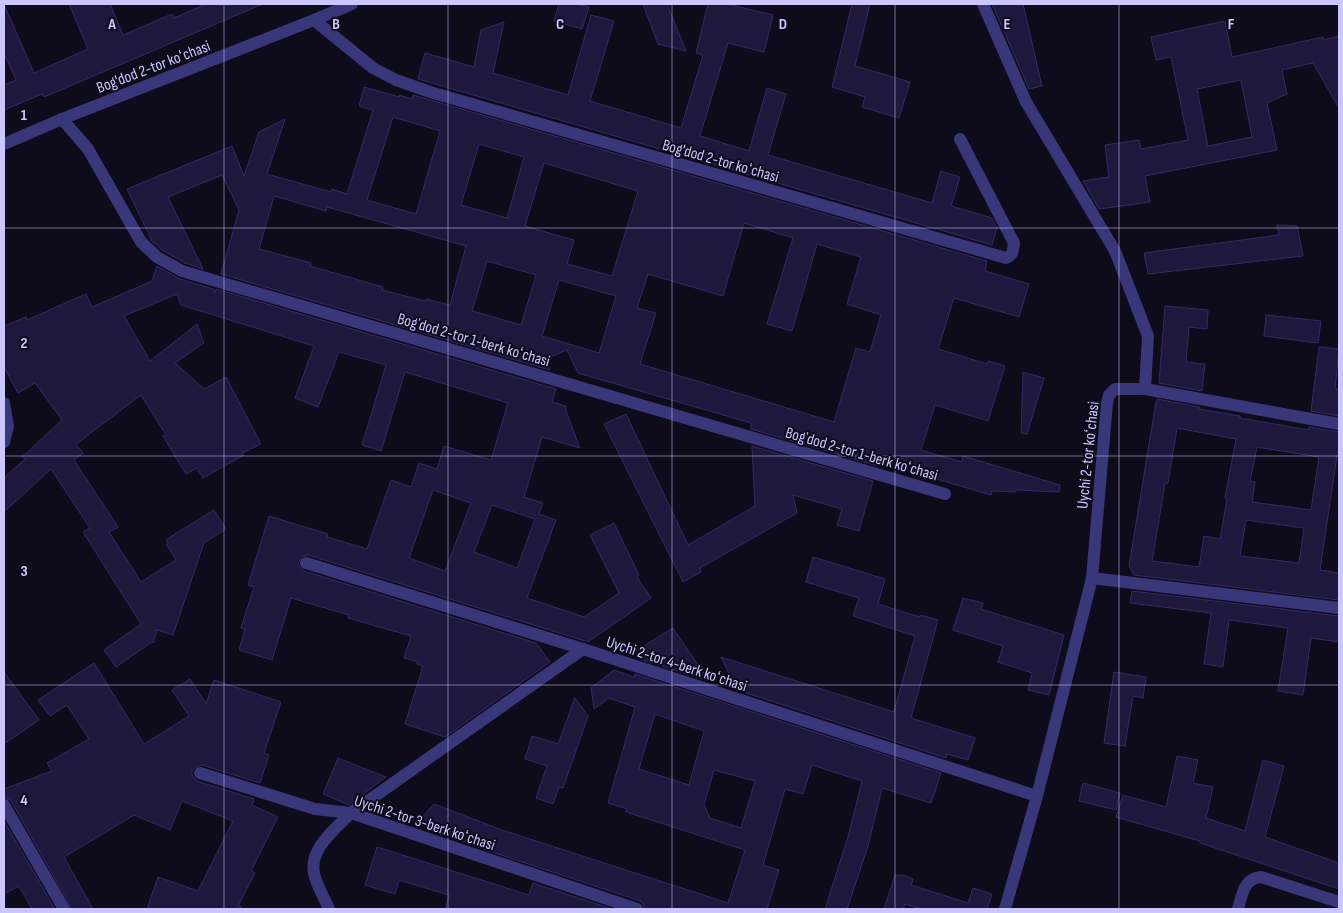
<svg xmlns="http://www.w3.org/2000/svg" width="1343" height="913" font-family="'Sofia Sans Condensed',sans-serif">
<style>
.building{fill:#1e183c;stroke:#352a67;fill-rule:evenodd}
.lines{fill:none;stroke-linecap:round;stroke-linejoin:round}
.minor{stroke:#38377a;stroke-width:12}
.grid{fill:none;stroke:#cbc6fe;stroke-width:1;stroke-opacity:0.55}
.labels{text-anchor:middle;stroke-width:4;stroke-linejoin:round;paint-order:stroke}
.street-label{font-size:16px;fill:#cbc6fe;stroke:#0e0b1b}
.grid-label{font-size:16px;text-anchor:middle;font-weight:bold;fill:#cbc6fe;stroke:#0e0b1b;stroke-width:4;stroke-linejoin:round;paint-order:stroke}
</style>
<rect width="100%" height="100%" fill="#0e0b1b"/>
<g class="building">
<path d="M 4,4 L 34,73 L 88,49 L 69,4 L 110,4 L 123,35 L 172,14 L 174,18 L 206,4 L 263,4 L 44,97 L 42,94 L 4,110 L 4,85 L 16,80 L 4,53 Z"/>
<path d="M 559,4 L 578,4 L 589,7 L 582,29 L 554,21 Z"/>
<path d="M 643,4 L 667,4 L 686,51 L 658,44 Z"/>
<path d="M 708,4 L 727,4 L 773,15 L 764,52 L 728,43 L 700,136 L 749,151 L 767,88 L 786,94 L 768,155 L 932,203 L 941,171 L 960,177 L 951,206 L 992,218 L 997,228 L 992,245 L 418,79 L 425,53 L 474,67 L 481,30 L 504,22 L 493,73 L 568,95 L 591,15 L 614,21 L 590,101 L 681,128 L 703,55 L 696,53 Z"/>
<path d="M 852,4 L 870,4 L 855,66 L 910,82 L 899,118 L 862,107 L 865,97 L 832,87 Z"/>
<path d="M 992,4 L 1023,4 L 1042,86 L 1029,89 Z"/>
<path d="M 1225,21 L 1232,57 L 1323,37 L 1324,40 L 1339,36 L 1339,108 L 1313,63 L 1282,70 L 1287,94 L 1267,103 L 1277,150 L 1145,176 L 1150,202 L 1099,209 L 1083,181 L 1109,177 L 1105,145 L 1139,140 L 1141,149 L 1188,140 L 1171,57 L 1156,60 L 1151,37 ZM 1241,80 L 1252,137 L 1208,146 L 1197,89 Z"/>
<path d="M 364,87 L 399,97 L 399,95 L 412,99 L 413,95 L 987,261 L 985,271 L 1029,284 L 1019,317 L 954,298 L 938,349 L 987,364 L 988,361 L 1005,366 L 988,421 L 935,405 L 921,450 L 962,462 L 963,456 L 1060,485 L 1059,492 L 1015,490 L 1015,492 L 992,491 L 991,495 L 879,462 L 878,466 L 751,429 L 751,423 L 578,373 L 567,350 L 546,359 L 550,370 L 221,274 L 239,210 L 222,175 L 168,197 L 203,269 L 185,263 L 162,250 L 152,241 L 127,189 L 232,146 L 244,176 L 259,132 L 285,119 L 267,174 L 331,192 L 332,189 L 347,194 L 373,110 L 359,106 ZM 393,117 L 440,131 L 416,214 L 367,200 ZM 479,144 L 524,157 L 507,218 L 461,205 ZM 544,163 L 638,191 L 612,276 L 567,264 L 574,240 L 525,226 ZM 274,196 L 326,211 L 327,207 L 466,246 L 450,305 L 426,299 L 425,301 L 382,290 L 383,287 L 310,266 L 311,263 L 259,249 ZM 744,223 L 793,238 L 767,324 L 792,331 L 817,244 L 861,257 L 847,304 L 881,315 L 870,352 L 856,348 L 834,422 L 640,364 L 656,313 L 637,308 L 648,274 L 723,296 ZM 487,261 L 536,275 L 521,325 L 472,311 ZM 559,280 L 616,296 L 599,353 L 542,336 Z"/>
<path d="M 1277,225 L 1297,226 L 1303,256 L 1148,274 L 1144,253 L 1279,235 Z"/>
<path d="M 157,266 L 180,279 L 213,289 L 215,293 L 216,289 L 556,389 L 552,402 L 566,406 L 566,411 L 580,448 L 542,437 L 524,497 L 543,503 L 539,514 L 556,520 L 527,598 L 584,617 L 619,593 L 590,535 L 614,523 L 639,575 L 637,577 L 651,598 L 588,642 L 586,640 L 585,641 L 308,555 L 301,557 L 298,564 L 304,571 L 536,643 L 550,662 L 445,737 L 405,724 L 423,666 L 417,664 L 418,662 L 404,658 L 411,636 L 348,618 L 349,615 L 291,598 L 272,660 L 239,650 L 245,629 L 241,628 L 254,587 L 248,585 L 269,516 L 328,534 L 327,537 L 367,549 L 391,480 L 411,487 L 419,463 L 437,469 L 444,446 L 491,460 L 508,403 L 405,372 L 381,451 L 362,445 L 386,365 L 339,352 L 318,407 L 295,398 L 314,346 L 181,305 L 177,294 L 124,316 L 150,361 L 197,324 L 204,343 L 175,363 L 204,389 L 226,377 L 261,444 L 242,453 L 244,455 L 203,478 L 197,468 L 186,474 L 163,436 L 166,435 L 141,395 L 76,444 L 83,453 L 74,460 L 118,527 L 109,532 L 141,582 L 176,560 L 166,544 L 167,544 L 167,539 L 214,510 L 226,529 L 204,543 L 173,635 L 157,630 L 153,643 L 152,642 L 116,667 L 104,650 L 141,624 L 83,532 L 90,528 L 51,469 L 4,512 L 4,478 L 25,459 L 22,457 L 62,420 L 35,383 L 18,393 L 4,367 L 4,326 L 26,317 L 27,320 L 86,294 L 92,307 L 152,281 ZM 433,490 L 471,503 L 445,571 L 409,558 ZM 492,505 L 535,519 L 517,568 L 474,552 Z"/>
<path d="M 1165,306 L 1208,310 L 1207,329 L 1189,327 L 1186,362 L 1205,364 L 1202,391 L 1159,383 Z"/>
<path d="M 1266,315 L 1321,321 L 1318,343 L 1264,336 Z"/>
<path d="M 1319,347 L 1339,349 L 1335,389 L 1339,389 L 1339,416 L 1311,411 Z"/>
<path d="M 1023,372 L 1044,378 L 1027,434 L 1021,433 Z"/>
<path d="M 1157,399 L 1199,407 L 1199,409 L 1240,416 L 1240,418 L 1309,430 L 1309,427 L 1339,432 L 1339,456 L 1337,456 L 1320,570 L 1339,573 L 1339,600 L 1134,575 L 1129,566 L 1156,402 L 1157,402 ZM 1177,428 L 1236,439 L 1225,498 L 1227,499 L 1220,539 L 1204,536 L 1199,567 L 1152,561 L 1165,483 L 1168,483 ZM 1257,447 L 1319,457 L 1311,510 L 1252,502 L 1255,482 L 1250,481 ZM 1246,520 L 1304,528 L 1299,563 L 1240,556 Z"/>
<path d="M 626,414 L 688,545 L 755,506 L 752,446 L 873,481 L 859,531 L 837,525 L 842,509 L 793,495 L 797,513 L 700,568 L 701,572 L 683,582 L 604,424 Z"/>
<path d="M 813,557 L 885,579 L 878,604 L 920,617 L 921,615 L 938,620 L 911,718 L 975,738 L 968,760 L 947,754 L 946,758 L 737,690 L 721,657 L 894,712 L 915,636 L 853,616 L 859,598 L 806,582 Z"/>
<path d="M 1132,591 L 1339,616 L 1339,642 L 1311,638 L 1303,695 L 1278,691 L 1288,628 L 1229,620 L 1223,667 L 1204,664 L 1211,613 L 1130,603 Z"/>
<path d="M 963,598 L 983,603 L 981,609 L 1064,635 L 1049,695 L 1028,690 L 1032,673 L 998,662 L 1003,646 L 953,630 Z"/>
<path d="M 673,628 L 685,646 L 709,681 L 640,659 L 645,645 Z"/>
<path d="M 94,663 L 144,744 L 189,716 L 172,690 L 190,679 L 206,704 L 214,680 L 281,702 L 264,753 L 269,755 L 260,783 L 202,765 L 195,767 L 192,771 L 192,775 L 197,781 L 254,799 L 252,805 L 278,817 L 251,871 L 255,873 L 238,906 L 241,907 L 240,909 L 147,909 L 158,877 L 198,891 L 233,821 L 182,801 L 170,830 L 134,815 L 64,857 L 93,909 L 72,909 L 11,801 L 4,797 L 4,789 L 52,771 L 47,763 L 89,739 L 67,705 L 50,716 L 38,700 Z"/>
<path d="M 614,670 L 634,677 L 635,674 L 941,773 L 931,803 L 882,788 L 868,846 L 847,909 L 825,909 L 848,837 L 862,781 L 812,765 L 803,794 L 785,789 L 763,865 L 779,870 L 767,909 L 645,909 L 643,904 L 640,901 L 489,851 L 417,823 L 434,804 L 502,830 L 728,903 L 745,850 L 626,812 L 627,809 L 608,803 L 635,707 L 609,698 L 594,709 L 591,688 ZM 655,714 L 704,731 L 689,785 L 639,769 ZM 714,770 L 755,781 L 741,828 L 710,818 L 704,805 Z"/>
<path d="M 4,672 L 39,720 L 4,744 Z"/>
<path d="M 1114,672 L 1146,677 L 1143,698 L 1133,696 L 1125,746 L 1104,743 Z"/>
<path d="M 575,698 L 588,716 L 563,788 L 559,787 L 553,804 L 536,798 L 547,766 L 525,759 L 532,736 L 558,744 Z"/>
<path d="M 1177,756 L 1198,760 L 1193,783 L 1213,787 L 1206,818 L 1245,831 L 1263,760 L 1284,766 L 1265,837 L 1339,863 L 1339,889 L 1200,843 L 1200,841 L 1116,817 L 1123,795 L 1166,807 Z"/>
<path d="M 338,758 L 386,777 L 349,805 L 323,794 Z"/>
<path d="M 1083,783 L 1120,793 L 1116,810 L 1079,801 Z"/>
<path d="M 4,821 L 55,909 L 32,909 L 19,886 L 4,894 Z"/>
<path d="M 377,847 L 529,895 L 533,883 L 612,909 L 445,909 L 449,895 L 399,880 L 395,894 L 365,885 Z"/>
<path d="M 895,875 L 903,875 L 913,879 L 911,885 L 968,903 L 973,888 L 992,894 L 987,909 L 922,909 L 905,904 L 903,909 L 884,909 Z"/>
</g>
<g class="lines">
<g class="minor">
<path d="M 983,4 L 1026,102 L 1115,251 L 1148,336 L 1145,389 L 1115,389 L 1109,395 L 1107,403 L 1092,578 L 1037,796 L 1005,909"/>
<path d="M 314,20 L 373,68 L 396,80 L 430,92 L 1006,258 C 1013,255 1013,251 1014,243 L 960,139"/>
<path d="M 62,119 L 88,149 L 141,242 L 157,257 L 182,271 L 945,494"/>
<path d="M 4,144 L 62,119 L 314,20 L 352,4"/>
<path d="M 1145,389 L 1339,424"/>
<path d="M 4,403 L 8,426 L 4,442"/>
<path d="M 306,563 L 583,649 L 1037,796"/>
<path d="M 1092,578 L 1339,608"/>
<path d="M 200,773 L 315,809 L 351,813 L 637,909"/>
<path d="M 4,805 L 64,909"/>
<path d="M 329,909 C 325,899 318,888 315,877 C 306,851 335,829 351,813 L 583,649"/>
<path d="M 1238,909 C 1242,895 1244,878 1261,877 L 1339,902"/>
</g>
</g>
<path class="grid" d="M 224,4 L 224,909M 448,4 L 448,909M 672,4 L 672,909M 895,4 L 895,909M 1119,4 L 1119,909M 4,228 L 1339,228M 4,456 L 1339,456M 4,685 L 1339,685"/>
<g class="labels">
<g class="street-label">
<text transform="translate(153 66) rotate(-21)" y="6">Bog'dod 2-tor koʻchasi</text>
<text transform="translate(721 160) rotate(16)" y="6">Bog'dod 2-tor koʻchasi</text>
<text transform="translate(474 339) rotate(16)" y="6">Bogʼdod 2-tor 1-berk koʻchasi</text>
<text transform="translate(862 453) rotate(16)" y="6">Bogʼdod 2-tor 1-berk koʻchasi</text>
<text transform="translate(1087 455) rotate(-84)" y="6">Uychi 2-tor koʻchasi</text>
<text transform="translate(677 663) rotate(18)" y="6">Uychi 2-tor 4-berk koʻchasi</text>
<text transform="translate(425 822) rotate(18)" y="6">Uychi 2-tor 3-berk koʻchasi</text>
</g>
</g>
<g class="grid-label">
<text x="112" y="29">A</text>
<text x="336" y="29">B</text>
<text x="560" y="29">C</text>
<text x="783" y="29">D</text>
<text x="1007" y="29">E</text>
<text x="1231" y="29">F</text>
<text x="24" y="120">1</text>
<text x="24" y="348">2</text>
<text x="24" y="576">3</text>
<text x="24" y="805">4</text>
</g>
<rect width="1343" height="913" fill="none" stroke="#cbc6fe" stroke-width="10"/>
</svg>
